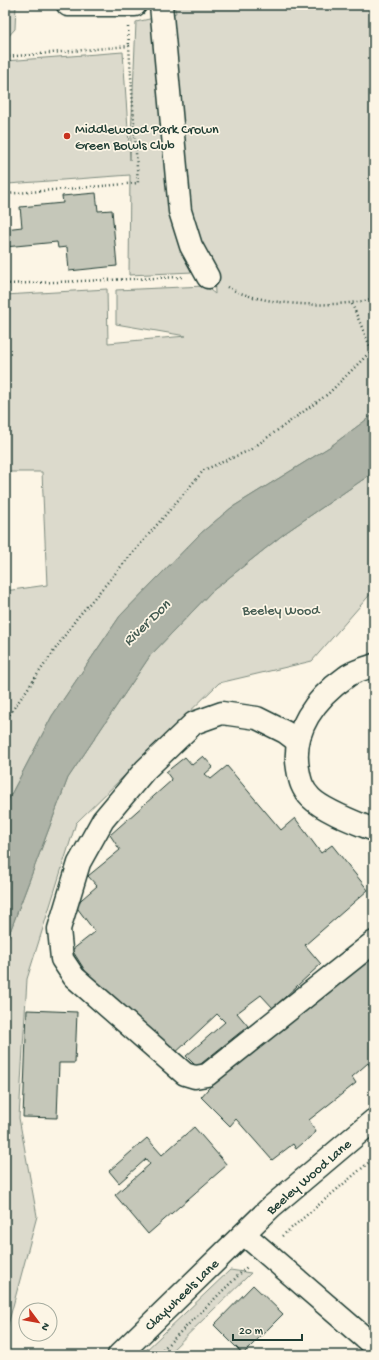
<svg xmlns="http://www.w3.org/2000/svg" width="379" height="1360" font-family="'Gochi Hand',sans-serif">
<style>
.green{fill:#dcdacc;stroke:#7e8c80}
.water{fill:#aeb3a7;stroke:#758479}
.building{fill:#c5c7b9;stroke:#1f3d34}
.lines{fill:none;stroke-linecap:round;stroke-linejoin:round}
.minor-casing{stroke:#1f3d34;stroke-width:25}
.path{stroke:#1f3d34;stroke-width:2.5;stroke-dasharray:1 3;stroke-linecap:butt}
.minor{stroke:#fcf5e5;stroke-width:22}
.poi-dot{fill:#c8321e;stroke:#fcf5e5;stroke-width:1.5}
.labels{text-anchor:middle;stroke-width:3.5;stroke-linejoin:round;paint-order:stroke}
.poi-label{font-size:14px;fill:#1f3d34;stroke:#fcf5e5;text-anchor:start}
.park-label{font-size:14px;fill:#455c52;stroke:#fcf5e5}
.street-label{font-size:14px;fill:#1f3d34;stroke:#fcf5e5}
.water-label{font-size:15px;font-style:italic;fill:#435a51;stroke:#fcf5e5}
</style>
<rect width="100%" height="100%" fill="#fcf5e5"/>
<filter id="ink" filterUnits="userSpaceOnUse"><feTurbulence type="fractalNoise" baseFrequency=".025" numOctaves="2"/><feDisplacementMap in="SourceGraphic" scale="8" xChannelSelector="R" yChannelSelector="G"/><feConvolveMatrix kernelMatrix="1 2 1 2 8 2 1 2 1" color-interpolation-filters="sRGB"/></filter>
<g filter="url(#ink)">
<g class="green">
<path d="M 5,5 L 16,5 L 15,29 L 5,40 Z"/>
<path d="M 174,5 L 374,5 L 374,414 L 331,446 L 231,508 L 201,533 L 120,616 L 52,716 L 5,806 L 5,591 L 47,585 L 42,472 L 5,472 L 5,295 L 107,289 L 108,343 L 186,336 L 116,324 L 116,290 L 205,286 L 215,294 L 214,271 L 129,275 L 130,175 L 8,184 L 5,61 L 123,52 L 130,160 L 136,22 L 176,13 Z"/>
<path d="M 374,472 L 374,590 L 312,661 L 219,683 L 76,823 L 27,979 L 19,1118 L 37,1216 L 5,1336 L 5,945 L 68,778 L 150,656 L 211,592 L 285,533 Z"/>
<path d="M 230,1270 L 251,1273 L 167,1355 L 141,1355 Z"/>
</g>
<path class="water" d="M 374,414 L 374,472 L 285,533 L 211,592 L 150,656 L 68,778 L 5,945 L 5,806 L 52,716 L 120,616 L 201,533 L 231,508 L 331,446 Z"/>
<g class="building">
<path d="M 96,193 L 98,211 L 112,210 L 117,266 L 69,271 L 67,247 L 58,248 L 57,242 L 5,247 L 5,229 L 22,227 L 20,207 L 63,203 L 62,196 Z"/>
<path d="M 203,756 L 213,767 L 205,774 L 211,779 L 227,766 L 281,830 L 295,818 L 321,853 L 332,845 L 368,890 L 305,945 L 321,964 L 273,1008 L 261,995 L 237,1013 L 248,1026 L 197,1067 L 186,1056 L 225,1022 L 217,1014 L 172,1056 L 96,988 L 72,950 L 95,932 L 75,905 L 97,886 L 88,876 L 120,850 L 110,835 L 172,780 L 166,772 L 185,757 L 192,765 Z"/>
<path d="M 374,953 L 374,1073 L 368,1063 L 352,1077 L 356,1083 L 309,1120 L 316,1132 L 296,1149 L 293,1144 L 272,1160 L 236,1119 L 230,1126 L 201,1097 L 215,1081 Z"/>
<path d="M 27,1010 L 77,1012 L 75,1063 L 59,1063 L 57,1118 L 23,1117 Z"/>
<path d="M 194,1127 L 227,1165 L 148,1234 L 115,1195 L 150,1164 L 146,1159 L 119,1183 L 109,1171 L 147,1138 L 162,1155 Z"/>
<path d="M 253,1285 L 283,1314 L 243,1354 L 214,1325 Z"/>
</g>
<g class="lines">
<g class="minor-casing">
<g id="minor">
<path d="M 68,5 L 135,5"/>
<path d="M 161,5 L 180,211 L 191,246 L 208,277"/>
<path d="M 374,665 C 365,669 353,671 346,677 C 316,698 291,730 298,769 C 300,781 302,789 311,798 C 324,811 357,823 374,830"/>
<path d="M 297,741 L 285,732 L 257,718 L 222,713 L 194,723 L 145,770 L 103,820 L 79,863 L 59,929 L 62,959 L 74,977 L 185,1074 L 195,1077 L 207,1075 L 374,942"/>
<path d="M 244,1234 L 374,1346"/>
<path d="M 119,1355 L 271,1207 L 374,1120"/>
</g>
</g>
<g class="path">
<path d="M 128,27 L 129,46"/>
<path d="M 5,57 L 129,46 L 138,183 L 5,194"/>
<path d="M 5,284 L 182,277"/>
<path d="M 227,287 C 263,307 335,308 374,299"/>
<path d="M 352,304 L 372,351"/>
<path d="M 5,721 L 77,618 L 204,470 L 250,450 L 328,394 L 374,348"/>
<path d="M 282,1236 L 374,1158"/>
<path d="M 157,1355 L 248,1266"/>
</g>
<use href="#minor" class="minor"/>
</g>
</g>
<circle class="poi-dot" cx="67" cy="136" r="4"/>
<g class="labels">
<g class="poi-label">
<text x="75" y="133">Middlewood Park Crown<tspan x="75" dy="16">Green Bowls Club</tspan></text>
</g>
<g class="park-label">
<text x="281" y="614">Beeley Wood</text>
</g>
<g class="street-label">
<text transform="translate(308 1176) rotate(-41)" y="5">Beeley Wood Lane</text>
<text transform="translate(181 1294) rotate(-44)" y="5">Claywheels Lane</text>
</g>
<g class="water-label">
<text transform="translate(146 622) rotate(-44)" y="5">River Don</text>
</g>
</g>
<rect width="379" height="1360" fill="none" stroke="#fcf5e5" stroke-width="20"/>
<rect x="10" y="10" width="359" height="1340" fill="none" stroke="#1f3d34" stroke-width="1.5" filter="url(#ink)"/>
<g transform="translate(38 1322) rotate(122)"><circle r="19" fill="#fcf5e5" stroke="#a4ab9e"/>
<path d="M0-3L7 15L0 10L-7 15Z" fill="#c8321e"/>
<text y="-6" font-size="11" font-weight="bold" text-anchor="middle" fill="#1f3d34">N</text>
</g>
<path d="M233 1334v6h69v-6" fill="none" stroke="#1f3d34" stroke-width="2"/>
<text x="239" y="1334" font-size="12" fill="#1f3d34" stroke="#fcf5e5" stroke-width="3" paint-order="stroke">20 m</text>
</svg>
